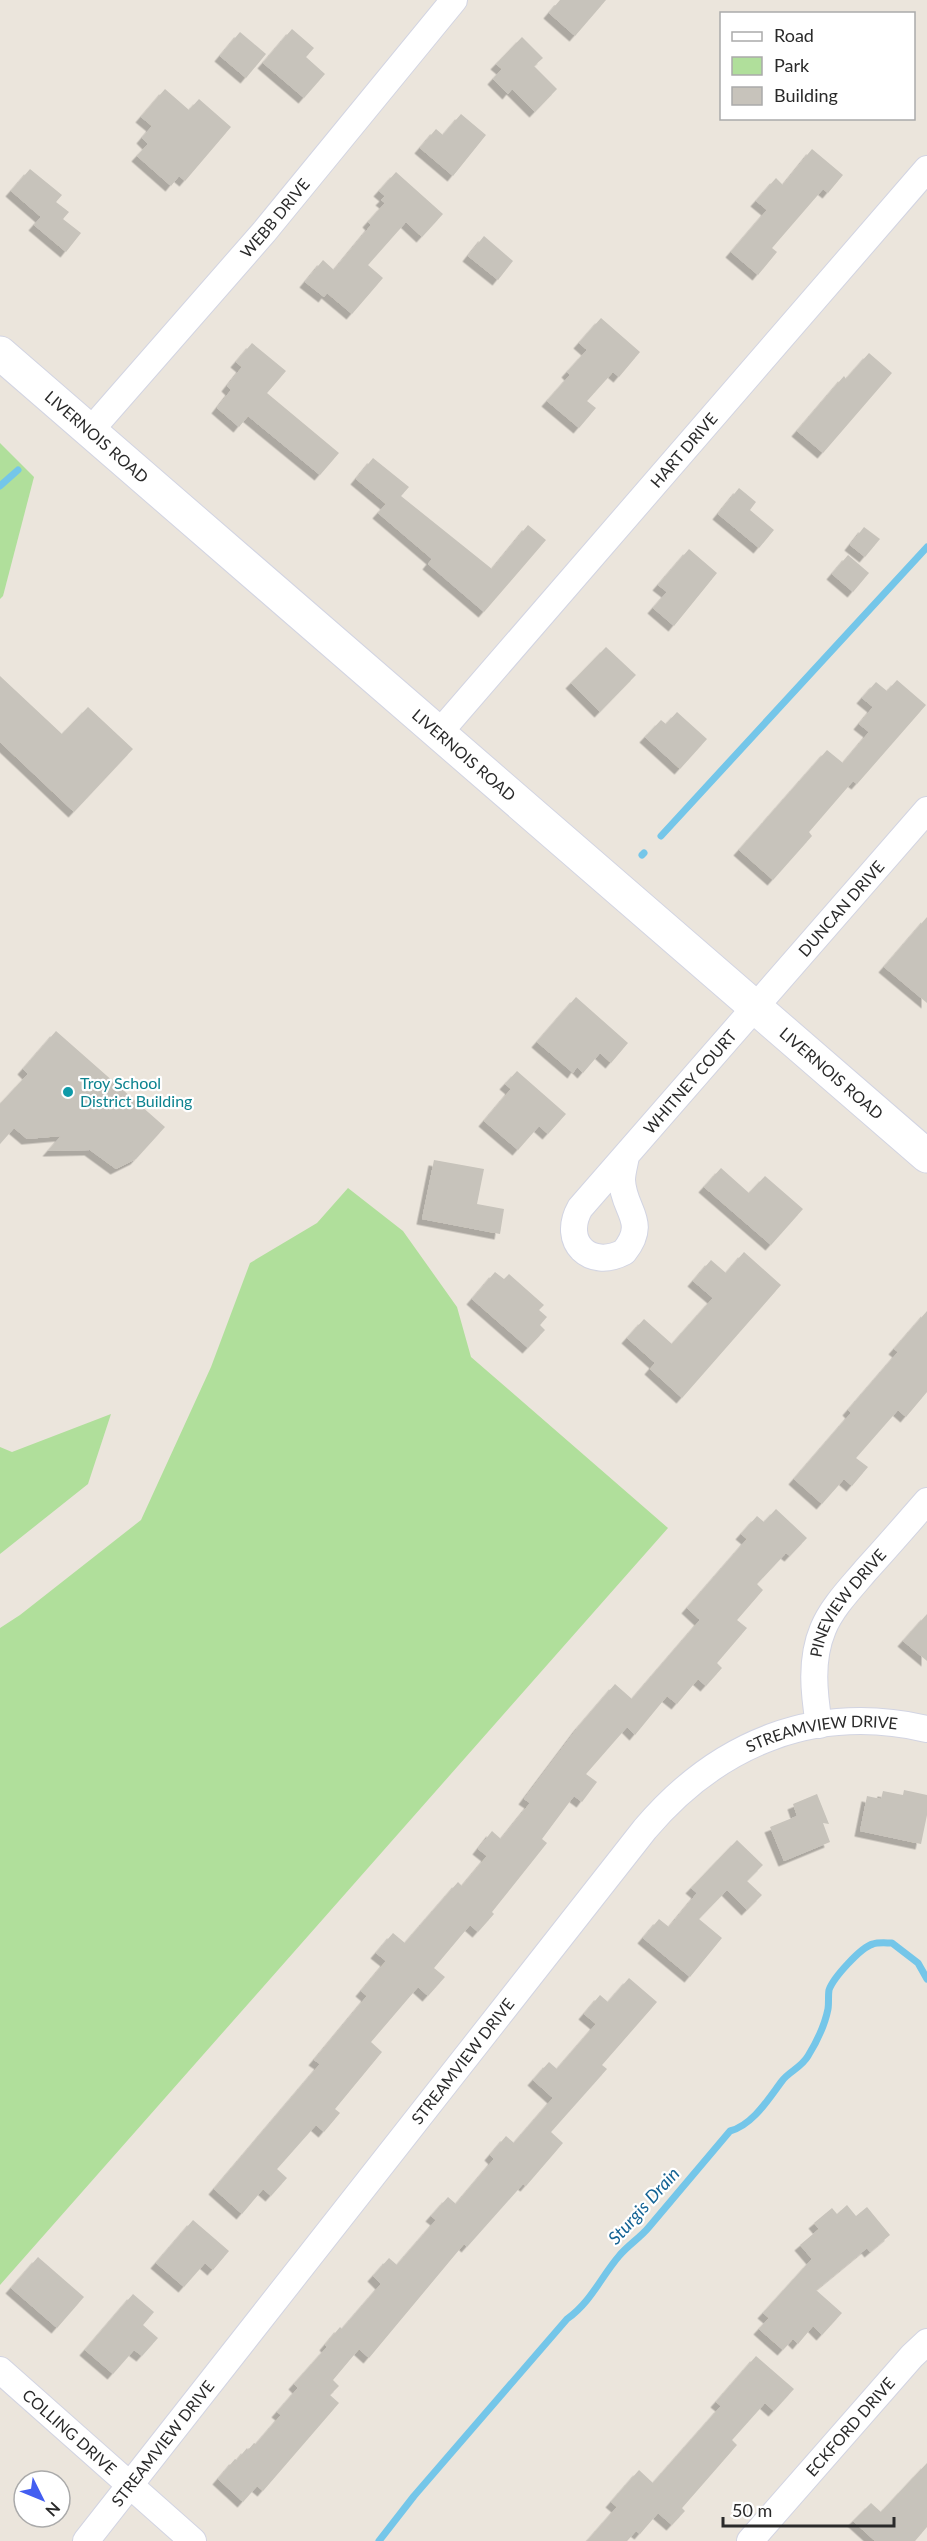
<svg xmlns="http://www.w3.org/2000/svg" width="927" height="2541" font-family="Lato,sans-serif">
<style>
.green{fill:#b0df9b}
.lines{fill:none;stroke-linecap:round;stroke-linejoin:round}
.stream{stroke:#74c6e9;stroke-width:7}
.building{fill:#c7c3bb;filter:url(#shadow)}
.minor-casing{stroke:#d2d4e2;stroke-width:28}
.secondary-casing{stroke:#d2d4e2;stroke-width:35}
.minor{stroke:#fff;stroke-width:26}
.secondary{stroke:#fff;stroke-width:33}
.culture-dot{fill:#0f9aa8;stroke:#fff;stroke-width:2}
.labels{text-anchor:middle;stroke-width:4.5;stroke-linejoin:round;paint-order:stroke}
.street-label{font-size:16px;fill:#2a2a2a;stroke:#fff}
.culture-label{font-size:16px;fill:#0d838f;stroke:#fff;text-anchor:start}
.water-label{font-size:18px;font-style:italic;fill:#146394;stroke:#fff}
</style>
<defs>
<filter id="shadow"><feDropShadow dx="-5.5" dy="5.5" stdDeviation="0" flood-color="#0004"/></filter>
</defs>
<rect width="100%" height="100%" fill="#ebe5dc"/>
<g class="green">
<path d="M 0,443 L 34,477 L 3,596 L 0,599 Z"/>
<path d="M 348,1188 L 403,1231 L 457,1307 L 471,1357 L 668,1528 L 0,2285 L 0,1628 L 20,1615 L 141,1520 L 211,1367 L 250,1263 L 317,1223 Z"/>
<path d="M 111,1414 L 88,1484 L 0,1554 L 0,1447 L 12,1452 Z"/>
</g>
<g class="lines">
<g class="stream">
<path d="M 0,486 L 18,470"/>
<path d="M 661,836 L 927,547"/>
<path d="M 642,855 L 644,853"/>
<path d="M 379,2541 L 414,2496 L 567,2319 C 591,2302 601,2277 619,2256 C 628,2245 640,2238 649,2227 C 676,2195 703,2163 730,2131 C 753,2125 769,2098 782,2081 C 788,2072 801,2068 808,2056 C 816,2043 825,2024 828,2009 C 829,2003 828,1996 829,1990 C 833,1978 861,1947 873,1944 C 879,1942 886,1943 892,1943 L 918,1963 L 927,1979"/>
</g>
</g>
<g class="building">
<path d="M 560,0 L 606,0 L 575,36 L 549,13 Z"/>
<path d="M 292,29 L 314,48 L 306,57 L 325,74 L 304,98 L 263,63 Z"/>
<path d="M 240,32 L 266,54 L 246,78 L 220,56 Z"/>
<path d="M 522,37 L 543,58 L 534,66 L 557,89 L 535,112 L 512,89 L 508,94 L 493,79 L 502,69 L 496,64 Z"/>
<path d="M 165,89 L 189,110 L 199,99 L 231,127 L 185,181 L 179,176 L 171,186 L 137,156 L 148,144 L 142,138 L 152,126 L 141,117 Z"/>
<path d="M 461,114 L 486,135 L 453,176 L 420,148 L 436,129 L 443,135 Z"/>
<path d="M 812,149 L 843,175 L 828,193 L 823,189 L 772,248 L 777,252 L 758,275 L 731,252 L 767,210 L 756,201 L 776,178 L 783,185 Z"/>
<path d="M 30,169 L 62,195 L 56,202 L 69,212 L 63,219 L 81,233 L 66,252 L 34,225 L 41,217 L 11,191 Z"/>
<path d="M 396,172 L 443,214 L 422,237 L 406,222 L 368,265 L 383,278 L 352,314 L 327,293 L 324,297 L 305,282 L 323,260 L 334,270 L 371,225 L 368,222 L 385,203 L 381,200 L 385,196 L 379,191 Z"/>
<path d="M 484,236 L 513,261 L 498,280 L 468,256 Z"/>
<path d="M 601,318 L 640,352 L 619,377 L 613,372 L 587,401 L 596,408 L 579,428 L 547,401 L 570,375 L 567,372 L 587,350 L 579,343 Z"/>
<path d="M 252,343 L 286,371 L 267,393 L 339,453 L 320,475 L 248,416 L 239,427 L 217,408 L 231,390 L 227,386 L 242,367 L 236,362 Z"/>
<path d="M 869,353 L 892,373 L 823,453 L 797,431 L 844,376 L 846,379 Z"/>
<path d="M 373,458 L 409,487 L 401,496 L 492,569 L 528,525 L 546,540 L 484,612 L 428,564 L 432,559 L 378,513 L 386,504 L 356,479 Z"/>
<path d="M 739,488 L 756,502 L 750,510 L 774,530 L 759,548 L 718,514 Z"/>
<path d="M 864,527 L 880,539 L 865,557 L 850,545 Z"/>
<path d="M 689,549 L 717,573 L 674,626 L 653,608 L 667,592 L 658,585 Z"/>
<path d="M 848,555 L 869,573 L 853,592 L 832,574 Z"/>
<path d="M 606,647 L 636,675 L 600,712 L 571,683 Z"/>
<path d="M 0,676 L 62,734 L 88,707 L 133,749 L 74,812 L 0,742 Z"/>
<path d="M 897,680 L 926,705 L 857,784 L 853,781 L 809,832 L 812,836 L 773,880 L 739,850 L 827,750 L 843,763 L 869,732 L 859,724 L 873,707 L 862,698 L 876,682 L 887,691 Z"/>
<path d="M 677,712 L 707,739 L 680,769 L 645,737 L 661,720 L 666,724 Z"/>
<path d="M 927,917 L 927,1003 L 884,967 Z"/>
<path d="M 576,997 L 628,1043 L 611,1063 L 600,1053 L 583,1073 L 577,1067 L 573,1073 L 537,1042 Z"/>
<path d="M 56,1031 L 165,1127 L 136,1159 L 116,1169 L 90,1150 L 48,1151 L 61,1136 L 27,1139 L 14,1128 L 0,1144 L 0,1104 L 28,1074 L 23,1069 Z"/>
<path d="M 517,1071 L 566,1114 L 548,1134 L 539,1126 L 518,1150 L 484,1121 L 511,1089 L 505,1084 Z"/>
<path d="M 434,1160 L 484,1169 L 477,1204 L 504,1209 L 500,1234 L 422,1219 Z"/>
<path d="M 721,1168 L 749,1193 L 765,1176 L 803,1209 L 771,1245 L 704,1187 Z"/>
<path d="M 744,1252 L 781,1285 L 682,1398 L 650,1369 L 655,1363 L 627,1338 L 644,1319 L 672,1344 L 713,1298 L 693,1281 L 711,1260 L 726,1273 Z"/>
<path d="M 495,1272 L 504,1279 L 509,1274 L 544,1305 L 539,1310 L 547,1317 L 540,1325 L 545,1330 L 528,1348 L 472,1299 Z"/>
<path d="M 927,1311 L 927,1392 L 906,1417 L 898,1410 L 856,1458 L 868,1467 L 852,1486 L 844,1479 L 822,1504 L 794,1479 L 851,1413 L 848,1410 L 898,1352 L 894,1349 Z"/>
<path d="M 776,1509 L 807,1538 L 790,1556 L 786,1553 L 757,1584 L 763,1590 L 737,1620 L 747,1628 L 717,1663 L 722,1668 L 706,1686 L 698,1679 L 677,1704 L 667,1696 L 635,1735 L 627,1727 L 586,1774 L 597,1782 L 582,1802 L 574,1796 L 542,1839 L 547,1843 L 492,1912 L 494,1914 L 478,1932 L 470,1925 L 434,1968 L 445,1977 L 428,1996 L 418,1987 L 371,2042 L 382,2052 L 335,2109 L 340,2113 L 324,2132 L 316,2125 L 277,2169 L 287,2178 L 271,2196 L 263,2189 L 242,2214 L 214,2189 L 320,2064 L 314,2060 L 367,1996 L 361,1991 L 386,1961 L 376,1953 L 393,1933 L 405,1943 L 458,1882 L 462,1886 L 487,1856 L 478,1849 L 492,1831 L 501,1839 L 530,1803 L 524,1799 L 579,1726 L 615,1684 L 632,1699 L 700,1620 L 687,1608 L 747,1539 L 741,1534 L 757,1516 L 764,1522 Z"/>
<path d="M 927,1614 L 927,1661 L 903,1641 Z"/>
<path d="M 904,1790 L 927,1795 L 927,1815 L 921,1844 L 860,1831 L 867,1796 L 881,1799 L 883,1791 L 903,1795 Z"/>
<path d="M 817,1794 L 829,1824 L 823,1823 L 830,1842 L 784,1861 L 770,1827 L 797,1816 L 793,1804 Z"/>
<path d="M 737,1840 L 763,1865 L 747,1881 L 762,1895 L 747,1910 L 727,1890 L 699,1919 L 722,1938 L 690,1977 L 643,1938 L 659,1919 L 669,1927 L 697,1893 L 691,1888 Z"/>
<path d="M 629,1978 L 657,2002 L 602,2065 L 607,2069 L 551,2132 L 563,2143 L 526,2186 L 523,2184 L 467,2247 L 464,2244 L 369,2358 L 359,2349 L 333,2380 L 339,2386 L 330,2395 L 339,2403 L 263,2491 L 257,2486 L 243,2502 L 218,2479 L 235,2459 L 237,2460 L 247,2448 L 248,2450 L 254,2443 L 256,2444 L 281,2415 L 277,2412 L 298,2388 L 294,2384 L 327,2347 L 325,2345 L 340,2327 L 342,2329 L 381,2284 L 373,2276 L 389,2258 L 397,2265 L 436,2220 L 431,2216 L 448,2197 L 456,2204 L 494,2159 L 490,2155 L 506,2136 L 514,2143 L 553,2098 L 533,2080 L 549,2062 L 557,2069 L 596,2024 L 584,2014 L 600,1995 L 608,2002 Z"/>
<path d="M 847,2205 L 856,2216 L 867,2207 L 890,2235 L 870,2252 L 867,2248 L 816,2290 L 842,2313 L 822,2335 L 813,2326 L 798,2344 L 793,2339 L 783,2350 L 759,2329 L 769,2318 L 763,2313 L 812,2259 L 800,2245 L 819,2229 L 814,2223 L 832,2208 L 837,2214 Z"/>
<path d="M 193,2220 L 229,2251 L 213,2270 L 205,2263 L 184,2287 L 156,2263 Z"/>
<path d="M 38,2257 L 84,2297 L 57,2328 L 11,2288 Z"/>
<path d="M 133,2294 L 154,2312 L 143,2325 L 158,2338 L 142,2356 L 134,2350 L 113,2374 L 85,2350 Z"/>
<path d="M 756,2356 L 794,2389 L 774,2411 L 765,2403 L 732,2440 L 737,2445 L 682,2508 L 685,2511 L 672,2525 L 658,2513 L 640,2534 L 636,2531 L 627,2541 L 587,2541 L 617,2507 L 611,2502 L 639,2470 L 653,2483 L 721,2406 L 716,2402 Z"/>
<path d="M 927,2463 L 927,2527 L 915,2541 L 875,2541 L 853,2521 L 871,2503 L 881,2512 Z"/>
</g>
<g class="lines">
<g class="minor-casing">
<g id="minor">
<path id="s1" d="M 90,431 L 264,232 L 454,0"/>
<path id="s2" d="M 439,733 L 927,169"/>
<path id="s3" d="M 626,1156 C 625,1163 622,1172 622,1180 C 623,1211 649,1221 624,1252 C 590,1270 561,1242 580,1208 L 927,810"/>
<path id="s4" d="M 819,1725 C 814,1693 810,1660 823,1629 C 832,1607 851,1588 866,1570 C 887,1547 907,1524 927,1501"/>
<path id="s5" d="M 0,2370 L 193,2541"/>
<path id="s6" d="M 86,2541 L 645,1829 C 718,1743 815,1703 927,1729"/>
<path id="s7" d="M 750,2541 L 912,2356 L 927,2342"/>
</g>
</g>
<g class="secondary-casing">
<g id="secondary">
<path id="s8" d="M 0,353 L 927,1156"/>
</g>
</g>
<use href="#minor" class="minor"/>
<use href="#secondary" class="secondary"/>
</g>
<circle class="culture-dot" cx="68" cy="1092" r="6"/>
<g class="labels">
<g class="street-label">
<text dy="6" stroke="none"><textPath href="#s1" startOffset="282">WEBB DRIVE</textPath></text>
<text dy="6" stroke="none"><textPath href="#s8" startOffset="128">LIVERNOIS ROAD</textPath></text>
<text dy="6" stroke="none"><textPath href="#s2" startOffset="374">HART DRIVE</textPath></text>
<text dy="6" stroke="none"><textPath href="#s8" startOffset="614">LIVERNOIS ROAD</textPath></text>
<text dy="6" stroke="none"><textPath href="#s3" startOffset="588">DUNCAN DRIVE</textPath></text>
<text dy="6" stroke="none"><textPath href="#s8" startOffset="1100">LIVERNOIS ROAD</textPath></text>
<text dy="6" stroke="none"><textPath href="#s3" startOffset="358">WHITNEY COURT</textPath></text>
<text dy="6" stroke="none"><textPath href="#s4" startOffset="132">PINEVIEW DRIVE</textPath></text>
<text dy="6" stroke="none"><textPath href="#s6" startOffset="1114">STREAMVIEW DRIVE</textPath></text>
<text dy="6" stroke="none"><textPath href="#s6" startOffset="610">STREAMVIEW DRIVE</textPath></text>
<text dy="6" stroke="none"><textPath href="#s7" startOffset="152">ECKFORD DRIVE</textPath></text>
<text dy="6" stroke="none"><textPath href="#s5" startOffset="93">COLLING DRIVE</textPath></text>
<text dy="6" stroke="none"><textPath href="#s6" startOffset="124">STREAMVIEW DRIVE</textPath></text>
</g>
<g class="culture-label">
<text x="80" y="1089">Troy School<tspan x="80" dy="18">District Building</tspan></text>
</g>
<g class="water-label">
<text transform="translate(644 2206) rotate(-48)" y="6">Sturgis Drain</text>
</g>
</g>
<rect x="720" y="12" width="195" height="108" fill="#ffffff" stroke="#aaaaaa" stroke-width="1.5"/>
<rect x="732" y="32" width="30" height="9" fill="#ffffff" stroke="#aaaaaa" stroke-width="1.5"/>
<text x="774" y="42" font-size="18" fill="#2a2a2a">Road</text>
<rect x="732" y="57" width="30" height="18" fill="#b0df9b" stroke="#aaaaaa" stroke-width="1.5"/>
<text x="774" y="72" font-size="18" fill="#2a2a2a">Park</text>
<rect x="732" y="87" width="30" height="18" fill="#c7c3bb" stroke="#aaaaaa" stroke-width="1.5"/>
<text x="774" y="102" font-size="18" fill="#2a2a2a">Building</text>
<g transform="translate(42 2499) rotate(133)"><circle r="28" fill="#ffffff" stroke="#aaaaaa" stroke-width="1.5"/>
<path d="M0-4.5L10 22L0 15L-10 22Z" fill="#435ef1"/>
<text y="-9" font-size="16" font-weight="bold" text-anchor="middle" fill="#2a2a2a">N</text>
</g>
<path d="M723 2517v9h171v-9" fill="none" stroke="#2a2a2a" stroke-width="3"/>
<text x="732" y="2517" font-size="18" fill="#2a2a2a" stroke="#ffffff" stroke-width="4.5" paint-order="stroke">50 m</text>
</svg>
